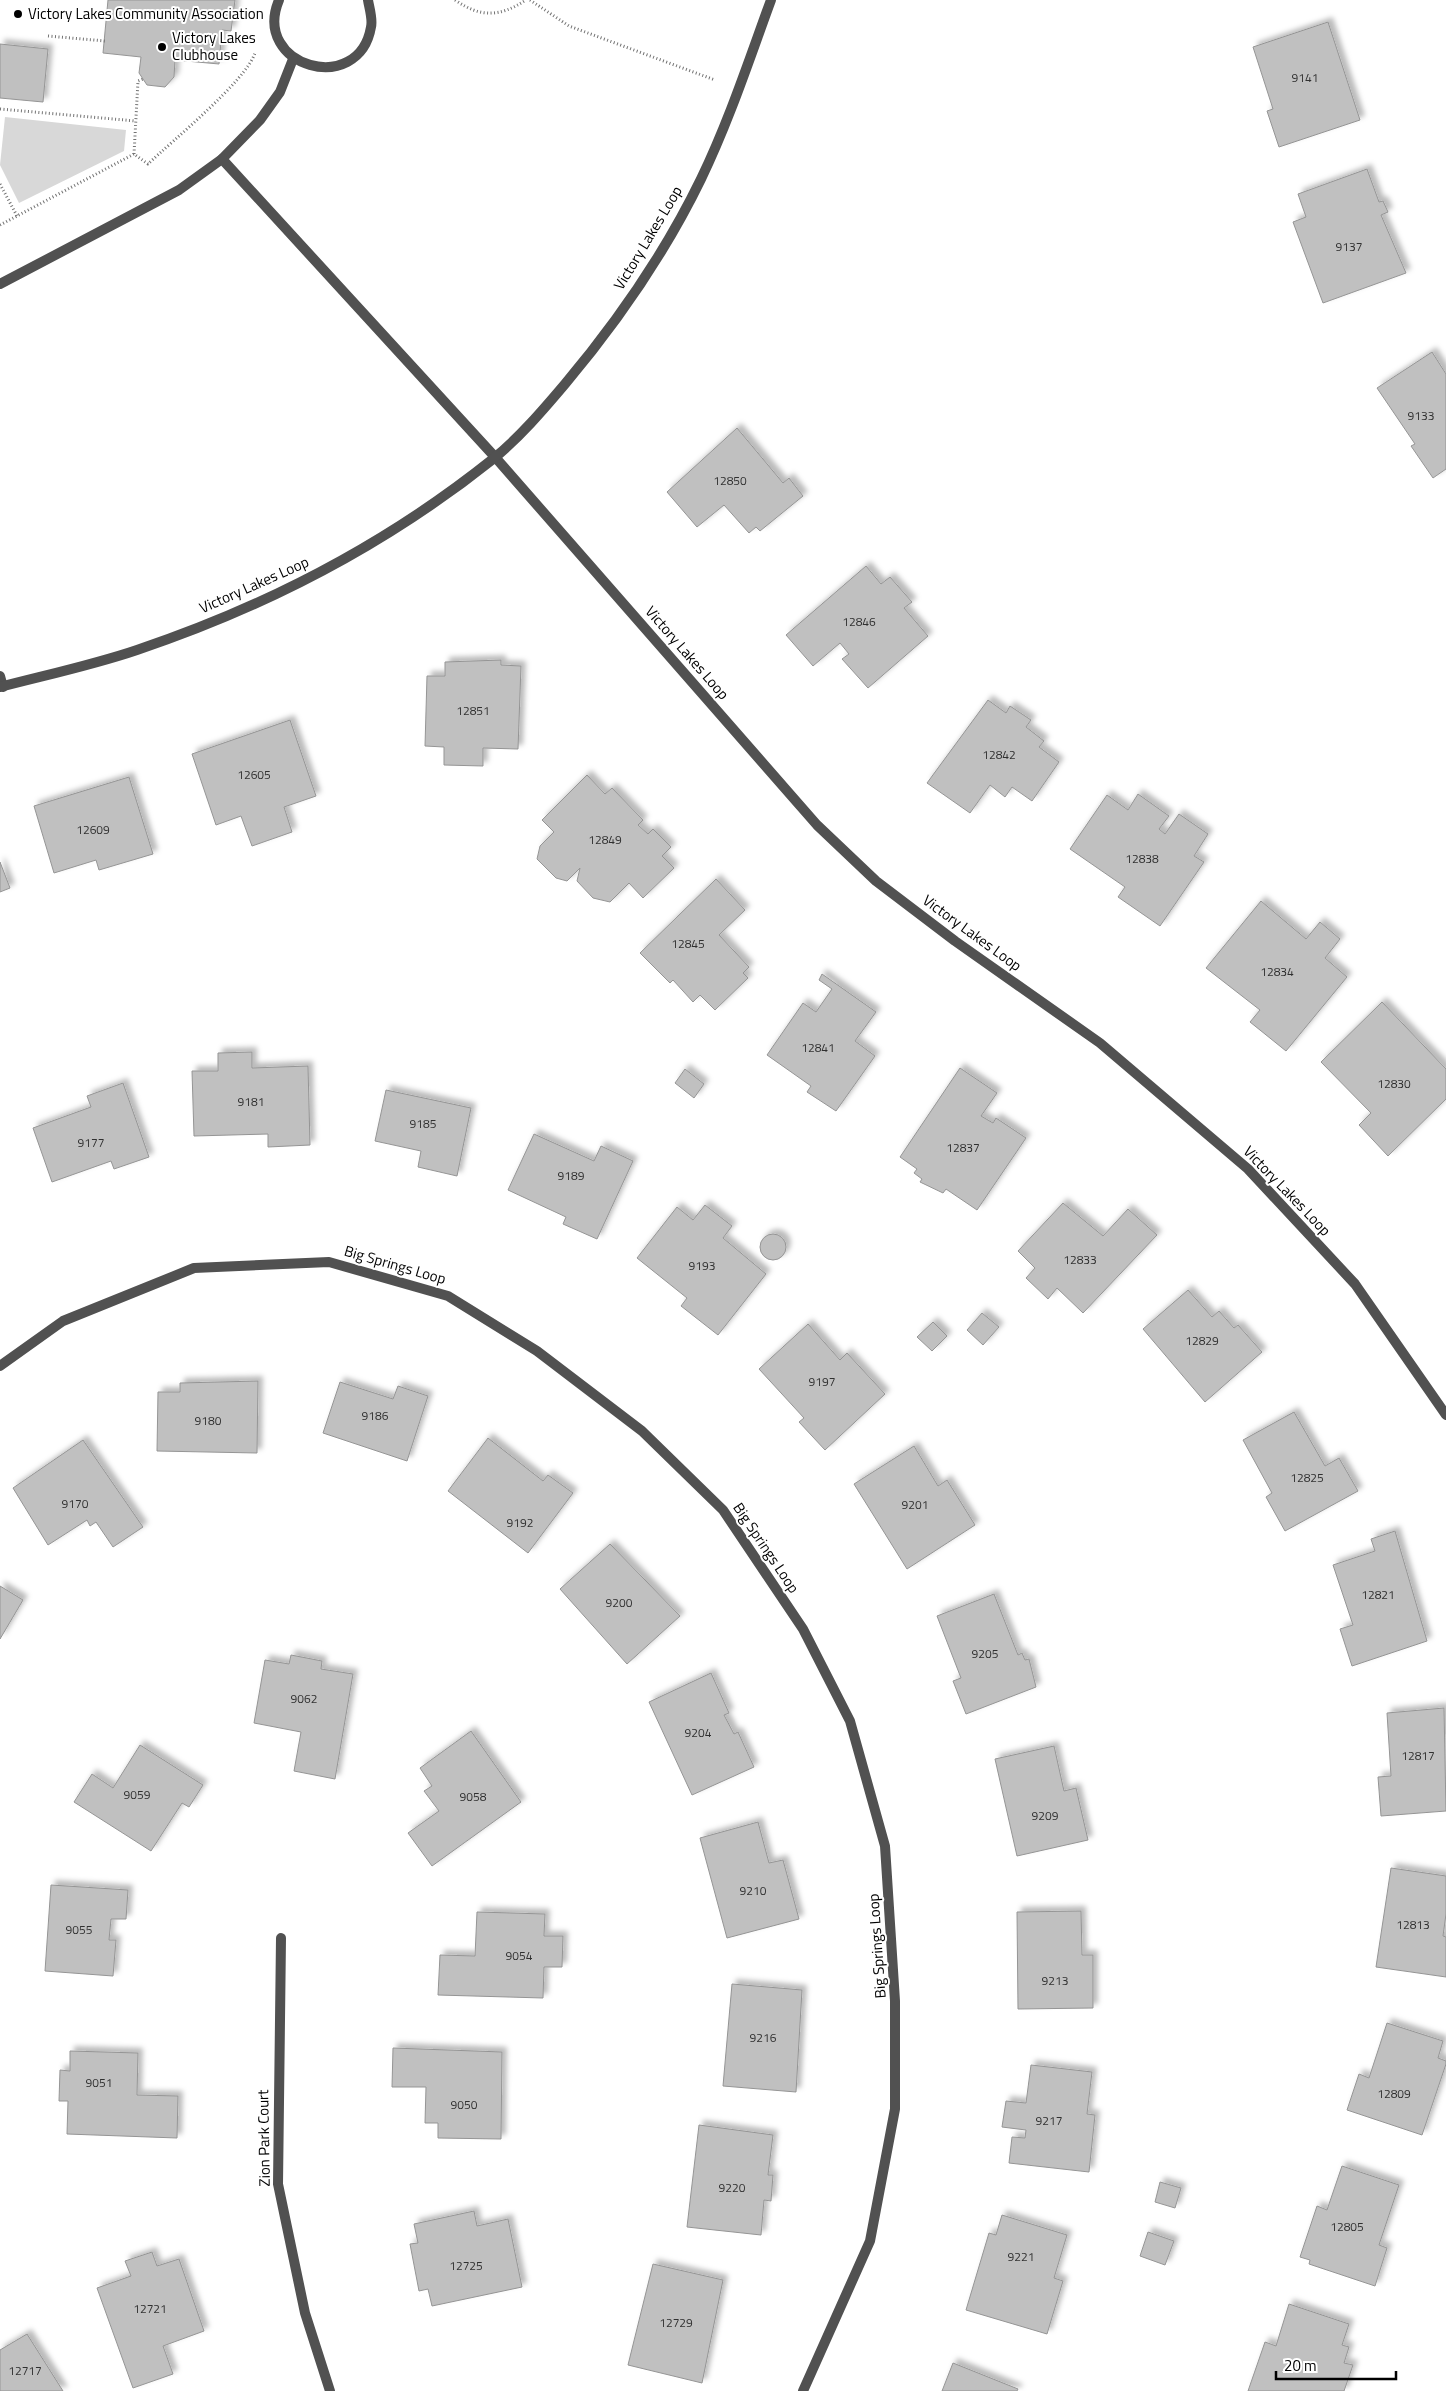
<svg xmlns="http://www.w3.org/2000/svg" width="1446" height="2391" font-family="'Titillium Web',sans-serif">
<style>
.green{fill:#d8d8d8}
.building{fill:#c0c0c0;stroke:#959595;filter:url(#shadow)}
.lines{fill:none;stroke-linecap:round;stroke-linejoin:round}
.path{stroke:#737373;stroke-width:3;stroke-dasharray:1 2.5;stroke-linecap:butt}
.lane{stroke:#515151;stroke-width:10}
.street{stroke:#515151;stroke-width:10}
.poi-dot{fill:#000;stroke:#fff;stroke-width:2}
.labels{text-anchor:middle;stroke-width:4;stroke-linejoin:round;paint-order:stroke}
.number-label{font-size:12px;fill:#303030}
.poi-label{font-size:15px;fill:#000;stroke:#fff;text-anchor:start}
.street-label{font-size:15px;fill:#000;stroke:#fff}
</style>
<defs>
<filter id="shadow"><feDropShadow dx="4.5" dy="-4.5" stdDeviation="2.5" flood-color="#0004"/></filter>
</defs>
<rect width="100%" height="100%" fill="#fff"/>
<path class="green" d="M 5,117 L 126,130 L 124,151 L 19,203 L 0,165 Z"/>
<g class="building">
<path d="M 108,0 L 235,0 L 231,31 L 222,30 L 219,64 L 175,60 L 174,77 L 165,87 L 147,85 L 139,73 L 141,57 L 103,53 Z"/>
<path d="M 1328,22 L 1360,120 L 1279,147 L 1267,111 L 1273,109 L 1253,47 Z"/>
<path d="M 0,44 L 48,49 L 43,102 L 0,98 Z"/>
<path d="M 1367,169 L 1379,202 L 1383,201 L 1388,212 L 1381,215 L 1406,273 L 1323,303 L 1293,222 L 1306,217 L 1298,194 Z"/>
<path d="M 1432,352 L 1446,374 L 1446,469 L 1433,478 L 1411,446 L 1415,444 L 1377,388 Z"/>
<path d="M 737,428 L 783,483 L 789,478 L 803,496 L 760,531 L 756,527 L 749,533 L 724,505 L 697,527 L 667,492 Z"/>
<path d="M 866,566 L 881,584 L 890,577 L 912,602 L 904,608 L 928,636 L 868,688 L 842,659 L 849,654 L 840,643 L 813,666 L 786,635 Z"/>
<path d="M 501,660 L 501,665 L 521,666 L 518,749 L 483,748 L 483,766 L 444,765 L 444,747 L 425,746 L 427,676 L 445,676 L 445,662 Z"/>
<path d="M 988,700 L 1006,713 L 1010,706 L 1031,720 L 1026,727 L 1044,741 L 1039,747 L 1059,762 L 1032,801 L 1012,787 L 1005,797 L 990,785 L 970,813 L 927,783 Z"/>
<path d="M 290,720 L 316,796 L 284,807 L 292,832 L 252,846 L 241,816 L 216,825 L 192,754 Z"/>
<path d="M 587,775 L 605,794 L 612,788 L 643,820 L 638,825 L 648,834 L 653,829 L 671,847 L 662,856 L 674,868 L 643,898 L 629,883 L 610,902 L 593,898 L 577,881 L 580,868 L 567,881 L 556,878 L 537,859 L 540,846 L 554,832 L 542,820 Z"/>
<path d="M 129,777 L 153,854 L 99,870 L 96,860 L 54,873 L 34,806 Z"/>
<path d="M 1138,794 L 1169,816 L 1159,829 L 1165,834 L 1179,814 L 1208,834 L 1194,856 L 1204,862 L 1160,926 L 1118,897 L 1125,887 L 1070,849 L 1107,795 L 1128,810 Z"/>
<path d="M 0,862 L 10,888 L 0,892 Z"/>
<path d="M 716,879 L 745,910 L 719,935 L 749,967 L 743,973 L 748,978 L 715,1010 L 700,995 L 693,1002 L 673,980 L 670,983 L 640,953 Z"/>
<path d="M 1261,901 L 1306,939 L 1320,922 L 1340,939 L 1325,958 L 1347,977 L 1286,1051 L 1250,1022 L 1260,1010 L 1206,968 Z"/>
<path d="M 822,974 L 876,1012 L 855,1041 L 875,1056 L 836,1111 L 807,1092 L 811,1086 L 767,1055 L 803,1003 L 816,1012 L 832,989 L 819,980 Z"/>
<path d="M 1382,1002 L 1446,1069 L 1446,1099 L 1388,1156 L 1359,1125 L 1371,1113 L 1321,1062 Z"/>
<path d="M 252,1052 L 252,1068 L 308,1066 L 310,1145 L 268,1147 L 268,1134 L 194,1136 L 192,1071 L 218,1071 L 218,1053 Z"/>
<path d="M 960,1068 L 997,1093 L 981,1116 L 993,1123 L 996,1118 L 1026,1138 L 977,1210 L 946,1189 L 943,1193 L 920,1182 L 922,1179 L 914,1173 L 917,1169 L 900,1157 Z"/>
<path d="M 685,1069 L 704,1084 L 694,1098 L 675,1083 Z"/>
<path d="M 123,1083 L 149,1157 L 114,1169 L 111,1161 L 52,1182 L 33,1128 L 91,1107 L 87,1096 Z"/>
<path d="M 386,1090 L 471,1108 L 457,1176 L 418,1167 L 421,1151 L 375,1141 Z"/>
<path d="M 534,1134 L 594,1161 L 601,1146 L 633,1161 L 597,1239 L 563,1224 L 566,1217 L 508,1190 Z"/>
<path d="M 1063,1203 L 1103,1236 L 1128,1209 L 1157,1235 L 1083,1313 L 1057,1288 L 1048,1299 L 1026,1278 L 1035,1268 L 1018,1251 Z"/>
<path d="M 705,1205 L 732,1226 L 723,1238 L 766,1274 L 718,1335 L 681,1306 L 687,1298 L 637,1258 L 677,1207 L 693,1220 Z"/>
<circle cx="773" cy="1247" r="13"/>
<path d="M 1188,1290 L 1212,1317 L 1219,1311 L 1234,1328 L 1238,1325 L 1262,1352 L 1205,1402 L 1143,1329 Z"/>
<path d="M 982,1313 L 999,1327 L 983,1345 L 967,1330 Z"/>
<path d="M 933,1322 L 947,1336 L 932,1351 L 917,1337 Z"/>
<path d="M 808,1324 L 840,1360 L 847,1353 L 885,1394 L 825,1450 L 799,1422 L 804,1418 L 759,1369 Z"/>
<path d="M 258,1381 L 257,1453 L 157,1451 L 158,1392 L 180,1392 L 180,1383 Z"/>
<path d="M 340,1382 L 393,1399 L 398,1386 L 428,1396 L 407,1461 L 323,1433 Z"/>
<path d="M 1294,1412 L 1325,1466 L 1339,1458 L 1358,1491 L 1285,1531 L 1266,1497 L 1272,1493 L 1243,1440 Z"/>
<path d="M 488,1438 L 543,1481 L 548,1475 L 573,1493 L 528,1553 L 448,1491 Z"/>
<path d="M 83,1440 L 143,1527 L 113,1547 L 96,1522 L 90,1526 L 87,1520 L 48,1545 L 13,1488 Z"/>
<path d="M 914,1446 L 938,1486 L 947,1480 L 975,1525 L 907,1569 L 854,1484 Z"/>
<path d="M 1395,1531 L 1427,1641 L 1352,1666 L 1340,1629 L 1353,1625 L 1333,1565 L 1375,1551 L 1371,1539 Z"/>
<path d="M 610,1544 L 680,1616 L 627,1664 L 560,1589 Z"/>
<path d="M 0,1586 L 23,1600 L 0,1639 Z"/>
<path d="M 994,1594 L 1018,1655 L 1022,1653 L 1025,1660 L 1029,1659 L 1036,1687 L 966,1714 L 953,1681 L 961,1678 L 937,1616 Z"/>
<path d="M 291,1655 L 322,1661 L 321,1669 L 353,1674 L 335,1779 L 294,1771 L 301,1732 L 254,1723 L 265,1660 L 289,1664 Z"/>
<path d="M 711,1673 L 729,1713 L 724,1715 L 734,1734 L 738,1732 L 754,1767 L 692,1795 L 649,1702 Z"/>
<path d="M 1444,1708 L 1446,1811 L 1381,1816 L 1378,1777 L 1391,1776 L 1387,1713 Z"/>
<path d="M 471,1731 L 521,1802 L 432,1866 L 408,1833 L 439,1811 L 424,1791 L 432,1786 L 420,1768 Z"/>
<path d="M 140,1745 L 203,1785 L 189,1807 L 182,1803 L 151,1851 L 74,1802 L 92,1774 L 113,1788 Z"/>
<path d="M 1054,1746 L 1064,1791 L 1076,1788 L 1088,1840 L 1017,1856 L 995,1759 Z"/>
<path d="M 758,1822 L 769,1863 L 783,1860 L 799,1919 L 727,1938 L 700,1838 Z"/>
<path d="M 1391,1868 L 1446,1876 L 1446,1914 L 1443,1936 L 1446,1937 L 1446,1977 L 1376,1967 Z"/>
<path d="M 51,1885 L 128,1890 L 126,1919 L 111,1919 L 109,1940 L 116,1940 L 113,1976 L 45,1971 Z"/>
<path d="M 1081,1911 L 1082,1955 L 1093,1955 L 1093,2008 L 1018,2009 L 1017,1912 Z"/>
<path d="M 477,1912 L 545,1914 L 544,1936 L 563,1936 L 562,1967 L 544,1967 L 543,1998 L 438,1995 L 440,1955 L 475,1956 Z"/>
<path d="M 732,1984 L 802,1990 L 796,2092 L 723,2086 Z"/>
<path d="M 1387,2023 L 1443,2041 L 1438,2058 L 1446,2061 L 1446,2064 L 1422,2135 L 1347,2110 L 1359,2074 L 1369,2078 Z"/>
<path d="M 393,2048 L 502,2052 L 501,2139 L 438,2138 L 438,2123 L 425,2123 L 426,2087 L 392,2087 Z"/>
<path d="M 70,2051 L 138,2053 L 137,2095 L 178,2096 L 177,2138 L 67,2134 L 68,2101 L 59,2101 L 60,2070 L 70,2071 Z"/>
<path d="M 1031,2065 L 1092,2072 L 1087,2114 L 1095,2115 L 1089,2172 L 1009,2163 L 1012,2137 L 1025,2138 L 1026,2130 L 1002,2127 L 1006,2101 L 1026,2103 Z"/>
<path d="M 699,2125 L 773,2135 L 768,2175 L 773,2175 L 771,2201 L 764,2200 L 761,2235 L 687,2227 Z"/>
<path d="M 1342,2166 L 1399,2185 L 1379,2245 L 1387,2248 L 1375,2286 L 1309,2264 L 1310,2260 L 1300,2257 L 1317,2206 L 1327,2210 Z"/>
<path d="M 1160,2182 L 1181,2188 L 1175,2208 L 1155,2202 Z"/>
<path d="M 474,2211 L 477,2226 L 508,2219 L 522,2287 L 432,2306 L 428,2289 L 419,2291 L 410,2244 L 418,2243 L 414,2224 Z"/>
<path d="M 1002,2215 L 1067,2235 L 1054,2278 L 1063,2281 L 1047,2334 L 966,2310 L 989,2233 L 996,2235 Z"/>
<path d="M 1148,2232 L 1174,2241 L 1165,2265 L 1140,2256 Z"/>
<path d="M 152,2252 L 157,2266 L 179,2259 L 204,2331 L 163,2346 L 173,2374 L 133,2388 L 97,2288 L 131,2276 L 125,2261 Z"/>
<path d="M 653,2264 L 723,2280 L 702,2383 L 628,2365 Z"/>
<path d="M 1289,2304 L 1349,2324 L 1342,2345 L 1349,2347 L 1344,2363 L 1353,2365 L 1344,2391 L 1248,2391 L 1265,2342 L 1276,2346 Z"/>
<path d="M 27,2334 L 63,2391 L 0,2391 L 0,2350 Z"/>
<path d="M 953,2363 L 1018,2389 L 1017,2391 L 942,2391 Z"/>
</g>
<g class="lines">
<g class="path">
<path d="M 455,0 C 481,18 500,17 526,0"/>
<path d="M 530,0 L 569,26 L 715,80"/>
<path d="M 234,12 L 251,14"/>
<path d="M 48,36 L 105,41"/>
<path d="M 0,109 L 136,121"/>
<path d="M 134,154 L 138,81 L 143,79"/>
<path d="M 0,184 L 17,216"/>
<path d="M 0,225 L 134,154 L 148,164 C 172,141 246,81 255,53"/>
</g>
<g class="lane">
<path d="M 279,0 C 251,67 359,97 371,27 C 373,19 369,7 368,0"/>
<path d="M 222,159 L 260,120 L 280,92 L 293,59"/>
<path d="M 0,284 L 179,190 L 222,159 L 495,457"/>
<path d="M 0,676 L 3,687"/>
</g>
<g class="street">
<path d="M 495,457 L 817,825 L 876,881 L 955,941 L 1100,1043 L 1248,1169 L 1355,1284 L 1446,1415"/>
<path d="M 0,687 C 46,675 93,665 137,650 C 265,607 388,543 493,459 C 520,437 543,410 565,384 C 618,321 665,253 701,179 C 729,121 749,60 771,0"/>
<path d="M 0,1366 L 63,1321 L 194,1268 L 329,1262 L 448,1296 L 537,1351 L 642,1431 L 723,1510 L 803,1629 L 850,1721 L 885,1846 L 895,2001 L 895,2109 L 870,2241 L 803,2391"/>
<path d="M 281,1938 L 278,2184 L 305,2313 L 330,2391"/>
</g>
</g>
<g class="poi-dot">
<circle cx="18" cy="14" r="5"/>
<circle cx="162" cy="47" r="5"/>
</g>
<g class="labels">
<g class="number-label">
<text x="1305" y="82">9141</text>
<text x="1349" y="251">9137</text>
<text x="1421" y="420">9133</text>
<text x="730" y="485">12850</text>
<text x="859" y="626">12846</text>
<text x="473" y="715">12851</text>
<text x="999" y="759">12842</text>
<text x="254" y="779">12605</text>
<text x="93" y="834">12609</text>
<text x="605" y="844">12849</text>
<text x="1142" y="863">12838</text>
<text x="688" y="948">12845</text>
<text x="1277" y="976">12834</text>
<text x="818" y="1052">12841</text>
<text x="1394" y="1088">12830</text>
<text x="251" y="1106">9181</text>
<text x="423" y="1128">9185</text>
<text x="91" y="1147">9177</text>
<text x="963" y="1152">12837</text>
<text x="571" y="1180">9189</text>
<text x="1080" y="1264">12833</text>
<text x="702" y="1270">9193</text>
<text x="1202" y="1345">12829</text>
<text x="822" y="1386">9197</text>
<text x="375" y="1420">9186</text>
<text x="208" y="1425">9180</text>
<text x="1307" y="1482">12825</text>
<text x="75" y="1508">9170</text>
<text x="915" y="1509">9201</text>
<text x="520" y="1527">9192</text>
<text x="1378" y="1599">12821</text>
<text x="619" y="1607">9200</text>
<text x="985" y="1658">9205</text>
<text x="304" y="1703">9062</text>
<text x="698" y="1737">9204</text>
<text x="1418" y="1760">12817</text>
<text x="137" y="1799">9059</text>
<text x="473" y="1801">9058</text>
<text x="1045" y="1820">9209</text>
<text x="753" y="1895">9210</text>
<text x="1413" y="1929">12813</text>
<text x="79" y="1934">9055</text>
<text x="519" y="1960">9054</text>
<text x="1055" y="1985">9213</text>
<text x="763" y="2042">9216</text>
<text x="99" y="2087">9051</text>
<text x="1394" y="2098">12809</text>
<text x="464" y="2109">9050</text>
<text x="1049" y="2125">9217</text>
<text x="732" y="2192">9220</text>
<text x="1347" y="2231">12805</text>
<text x="1021" y="2261">9221</text>
<text x="466" y="2270">12725</text>
<text x="150" y="2313">12721</text>
<text x="676" y="2327">12729</text>
<text x="25" y="2375">12717</text>
</g>
<g class="poi-label">
<text x="28" y="19">Victory Lakes Community Association</text>
<text x="172" y="43">Victory Lakes<tspan x="172" dy="17">Clubhouse</tspan></text>
</g>
<g class="street-label">
<text transform="translate(648 238) rotate(-59)" y="5">Victory Lakes Loop</text>
<text transform="translate(254 585) rotate(-24)" y="5">Victory Lakes Loop</text>
<text transform="translate(687 653) rotate(49)" y="5">Victory Lakes Loop</text>
<text transform="translate(972 933) rotate(36)" y="5">Victory Lakes Loop</text>
<text transform="translate(1287 1191) rotate(46)" y="5">Victory Lakes Loop</text>
<text transform="translate(395 1265) rotate(16)" y="5">Big Springs Loop</text>
<text transform="translate(766 1548) rotate(56)" y="5">Big Springs Loop</text>
<text transform="translate(877 1946) rotate(-94)" y="5">Big Springs Loop</text>
<text transform="translate(264 2138) rotate(-91)" y="5">Zion Park Court</text>
</g>
</g>
<path d="M1276 2371v8h120v-8" fill="none" stroke="#000000" stroke-width="2.5"/>
<text x="1284" y="2371" font-size="15" fill="#000000" stroke="#ffffff" stroke-width="4" paint-order="stroke">20 m</text>
</svg>
